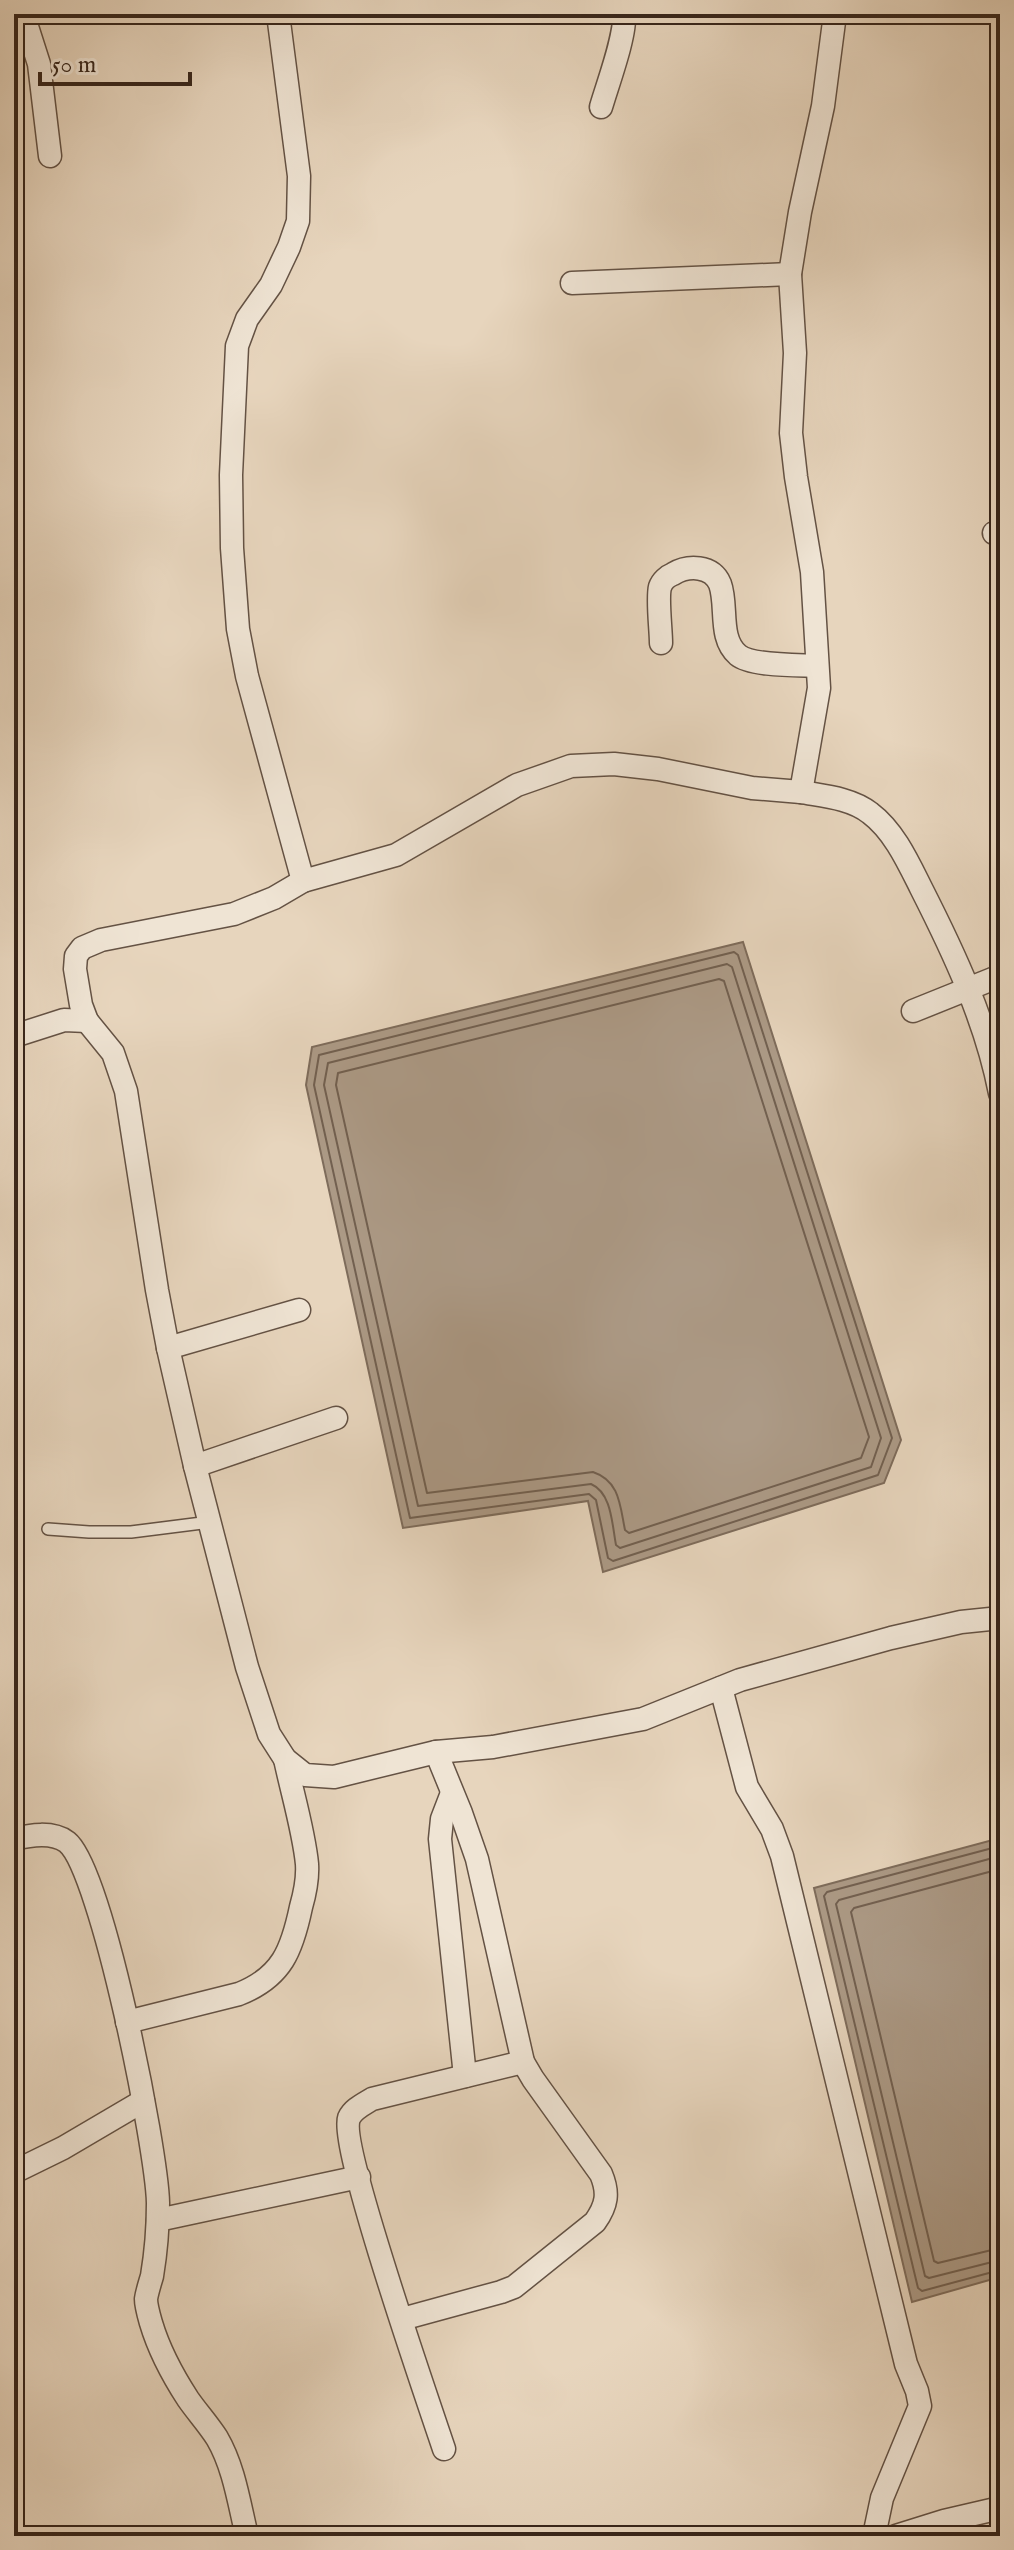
<svg xmlns="http://www.w3.org/2000/svg" width="1014" height="2550" font-family="'IM FELL English',serif">
<style>
.water{fill:#ac9a86;stroke:#7e6c5b;stroke-width:2}
.lines{fill:none;stroke-linecap:round;stroke-linejoin:round}
.shore{stroke:#726050;stroke-width:2}
.service-casing{stroke:#645244;stroke-width:14}
.minor-casing{stroke:#645244;stroke-width:25}
.service{stroke:#efe4d4;stroke-width:11}
.minor{stroke:#efe4d4;stroke-width:22}
</style>
<rect width="100%" height="100%" fill="#e7d5bd"/>
<filter id="stains"><feTurbulence type="fractalNoise" baseFrequency=".0025" numOctaves="4"/><feColorMatrix values="0 0 0 0 .2 0 0 0 0 .09 0 0 0 0 .02 0 0 0 .5 -.17"/></filter>
<radialGradient id="worn" r=".72"><stop offset=".6" stop-color="#630" stop-opacity="0"/><stop offset="1" stop-color="#630" stop-opacity=".3"/></radialGradient>
<g class="water">
<path d="M 743,942 L 901,1440 L 884,1483 L 603,1572 L 588,1501 L 403,1528 L 306,1085 L 312,1047 Z"/>
<path d="M 1000,1838 L 1000,2277 L 912,2302 L 814,1888 Z"/>
</g>
<g class="lines">
<g class="shore">
<path d="M 734,952 L 738,955 L 892,1438 L 878,1475 L 613,1561 L 608,1558 L 596,1500 L 589,1494 L 410,1518 L 314,1085 L 319,1055 Z"/>
<path d="M 727,964 L 732,967 L 881,1438 L 871,1467 L 620,1548 L 616,1545 C 612,1525 612,1493 591,1484 L 418,1506 L 324,1085 L 328,1063 Z"/>
<path d="M 719,979 L 724,981 L 869,1437 L 861,1458 L 629,1533 L 625,1530 C 620,1506 620,1481 593,1472 L 427,1493 L 336,1085 L 338,1073 Z"/>
<path d="M 1000,1846 L 827,1892 L 824,1896 L 918,2288 L 922,2291 L 1000,2270"/>
<path d="M 1000,1856 L 839,1900 L 836,1904 L 925,2276 L 929,2278 L 1000,2260"/>
<path d="M 1000,1869 L 854,1908 L 851,1912 L 934,2261 L 938,2263 L 1000,2248"/>
</g>
<g class="service-casing">
<path id="service" d="M 48,1529 L 89,1532 L 131,1532 L 210,1522"/>
</g>
<g class="minor-casing">
<g id="minor">
<path d="M 23,14 L 39,64 L 50,156"/>
<path d="M 278,14 L 299,176 L 298,221 L 289,247 L 271,285 L 247,319 L 237,346 L 231,475 L 232,548 L 238,629 L 247,676 L 303,881"/>
<path d="M 835,14 L 823,106 L 800,212 L 790,274 L 795,353 L 791,433 L 796,477 L 812,572 L 819,688 L 801,792 L 752,788 L 658,769 L 614,764 L 571,766 L 517,785 L 396,855 L 303,881 L 274,898 L 234,914 L 101,940 L 82,948 L 76,956 L 75,969 L 81,1005 L 87,1021 L 113,1053 L 126,1091 L 157,1290 L 168,1348 L 195,1466 L 247,1667 L 269,1734 L 285,1759 L 305,1775 L 334,1777 L 436,1752 L 493,1747 L 643,1719 L 740,1680 L 891,1638 L 961,1622 L 1000,1618"/>
<path d="M 601,107 C 608,83 626,35 624,14"/>
<path d="M 572,283 L 790,274"/>
<path d="M 994,533 L 1000,531"/>
<path d="M 661,643 C 661,630 657,598 660,587 C 662,581 668,576 673,574 C 688,565 712,565 720,584 C 728,606 718,638 738,655 C 751,666 799,665 817,666"/>
<path d="M 801,792 C 823,796 851,798 870,813 C 894,831 908,862 921,888 C 954,953 986,1021 1000,1093"/>
<path d="M 913,1011 L 1000,976"/>
<path d="M 14,1036 L 64,1020 L 87,1021"/>
<path d="M 168,1348 L 299,1310"/>
<path d="M 195,1466 L 336,1418"/>
<path d="M 721,1688 L 747,1787 L 772,1829 L 782,1856 L 906,2364 L 917,2391 L 920,2406 L 882,2498 L 874,2536"/>
<path d="M 452,1793 L 442,1819 L 440,1839 L 465,2076"/>
<path d="M 14,1839 C 30,1835 52,1831 67,1842 C 102,1870 157,2150 158,2203 C 158,2228 156,2252 152,2276 C 150,2283 147,2292 146,2299 C 146,2306 149,2316 151,2323 C 159,2350 173,2376 188,2399 C 197,2412 208,2424 217,2438 C 234,2467 239,2503 247,2536"/>
<path d="M 127,2022 L 239,1994 C 282,1977 292,1950 301,1907 C 305,1893 308,1879 307,1864 C 304,1832 292,1792 285,1759"/>
<path d="M 14,2172 L 63,2148 L 143,2101"/>
<path d="M 158,2220 L 359,2177"/>
<path d="M 402,2319 L 501,2292 L 514,2287 L 595,2222 C 607,2205 609,2193 601,2174 L 533,2079 L 523,2062 L 477,1859 L 461,1813 L 436,1752"/>
<path d="M 444,2449 C 429,2404 339,2145 349,2118 C 353,2109 364,2104 372,2099 L 523,2062"/>
<path d="M 896,2536 L 944,2521 L 1000,2508"/>
</g>
</g>
<use href="#service" class="service"/>
<use href="#minor" class="minor"/>
</g>
<rect width="1014" height="2550" fill="none" stroke="#e7d5bd" stroke-width="48"/>
<rect x="16" y="16" width="982" height="2518" fill="none" stroke="#38261b" stroke-width="4"/>
<rect x="24" y="24" width="966" height="2502" fill="none" stroke="#38261b" stroke-width="2"/>
<path d="M40 72v12h150v-12" fill="none" stroke="#38261b" stroke-width="4"/>
<text x="52" y="72" font-size="24" fill="#38261b" stroke="#efe4d4" stroke-width="6" paint-order="stroke">50 m</text>
<rect width="100%" height="100%" filter="url(#stains)"/>
<rect width="100%" height="100%" fill="url(#worn)"/>
</svg>
